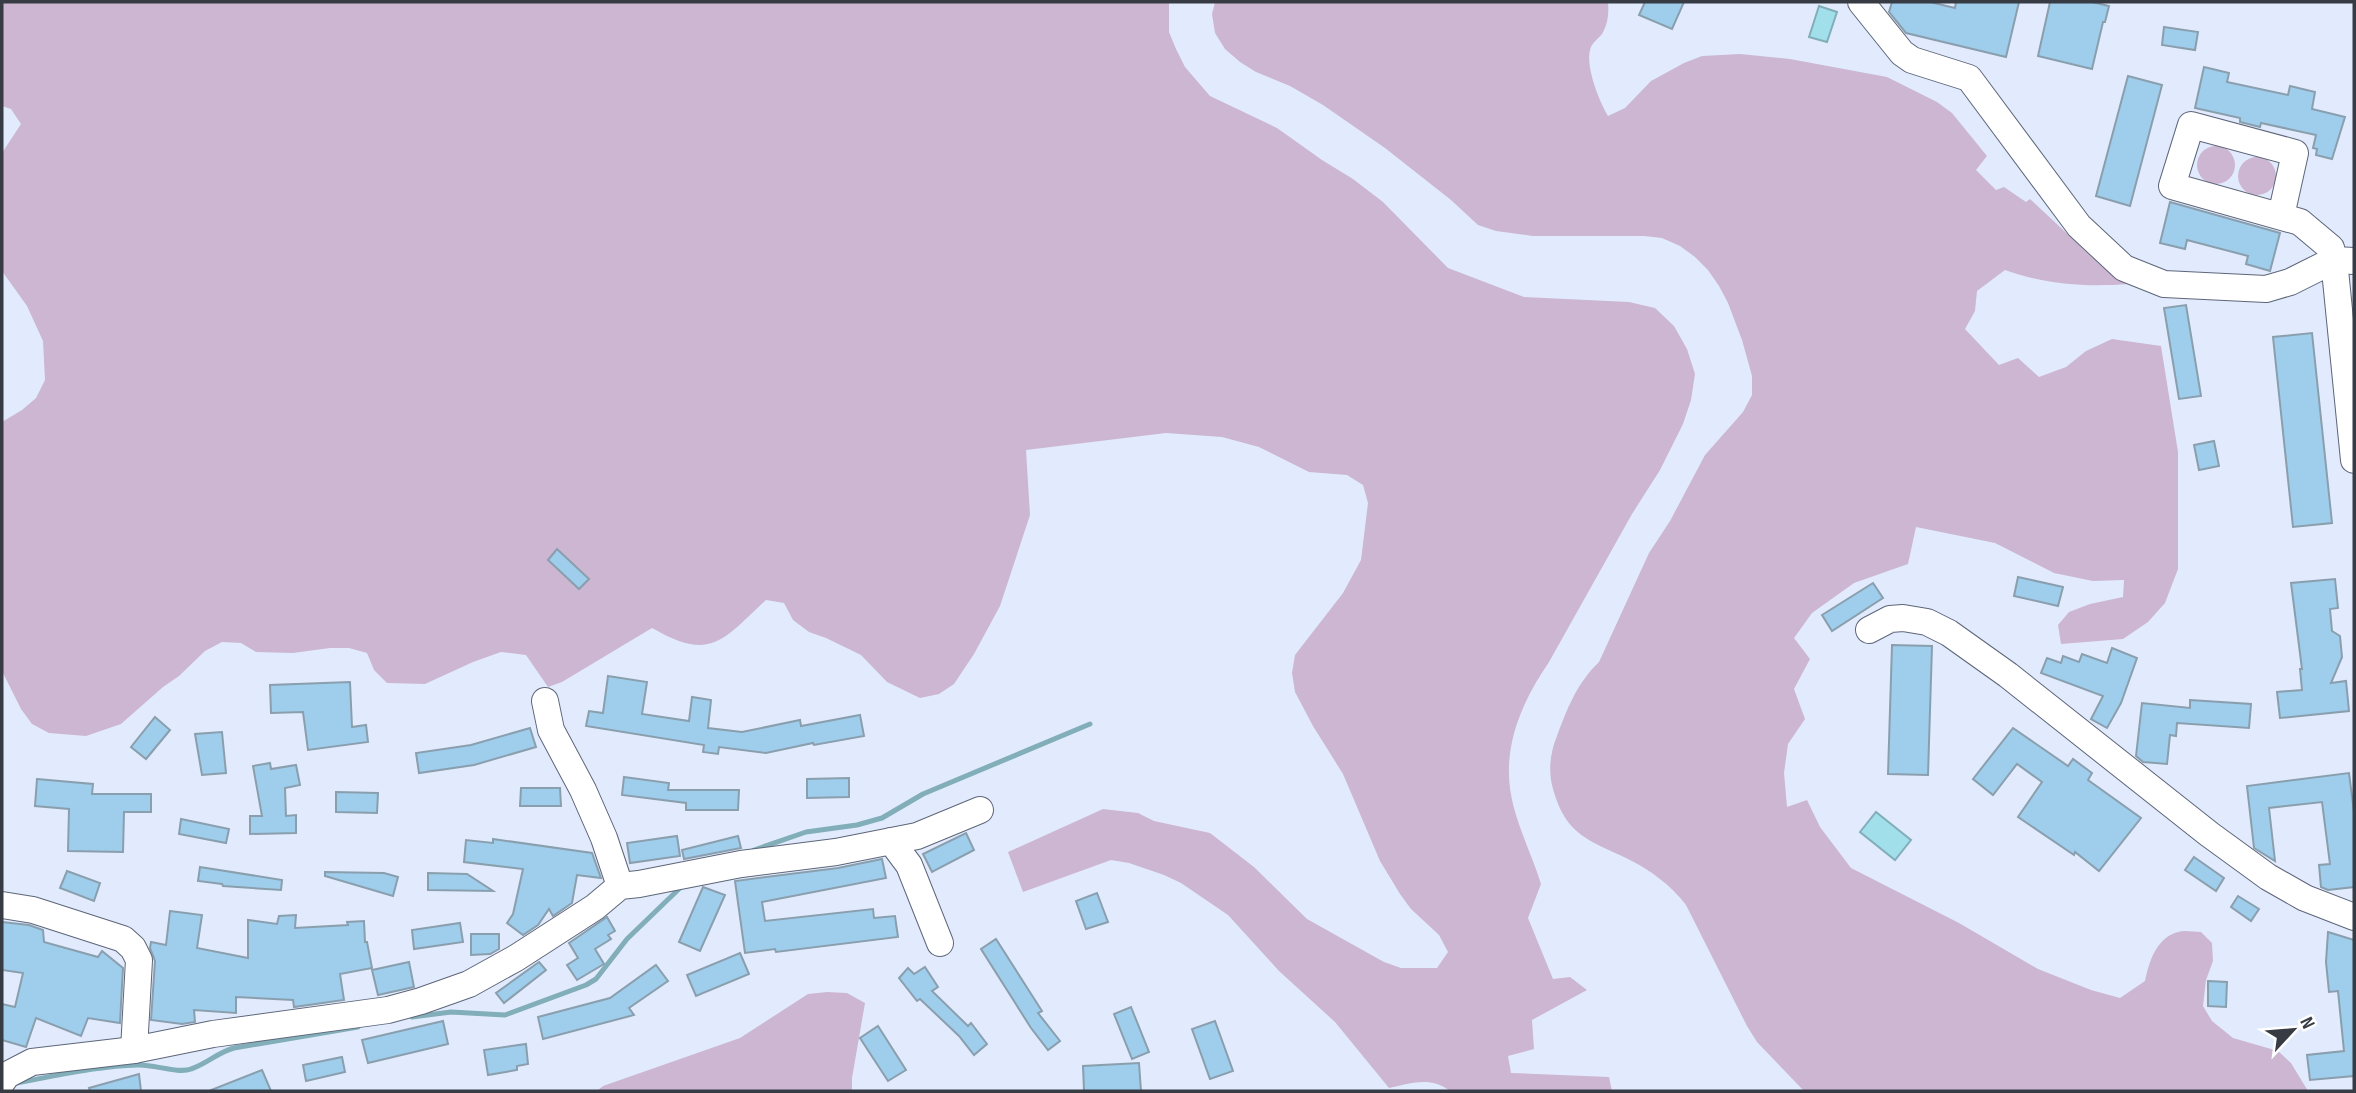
<svg xmlns="http://www.w3.org/2000/svg" width="2356" height="1093" font-family="'Sofia Sans Condensed',sans-serif">
<style>
.green{fill:#ccb6d1}
.water{fill:#a1dfeb;stroke:#81aeb9;stroke-width:2}
.lines{fill:none;stroke-linecap:round;stroke-linejoin:round}
.stream{stroke:#81aeb9;stroke-width:5}
.building{fill:#9fcdec;stroke:#8a9fae;stroke-width:2}
.minor-casing{stroke:#5d6679;stroke-width:28}
.minor{stroke:#fff;stroke-width:26}
</style>
<rect width="100%" height="100%" fill="#e2ebfd"/>
<g class="green">
<path d="M 2,2 L 1169,2 L 1169,32 L 1176,49 L 1185,67 L 1210,96 L 1277,128 L 1322,160 L 1353,179 L 1383,202 L 1448,268 L 1524,297 L 1629,302 L 1655,308 L 1674,326 L 1687,349 L 1695,374 L 1691,400 L 1683,424 L 1660,470 L 1632,514 L 1549,662 C 1519,706 1499,754 1514,808 C 1521,834 1533,858 1541,884 L 1528,918 L 1553,979 L 1570,977 L 1587,990 L 1532,1020 L 1534,1049 L 1508,1056 L 1511,1073 L 1609,1077 L 1612,1091 L 1450,1091 C 1431,1076 1411,1083 1389,1088 L 1335,1022 L 1279,971 L 1228,915 L 1181,883 L 1164,875 L 1129,863 L 1111,860 L 1023,892 L 1008,852 L 1103,809 L 1138,813 L 1154,821 L 1210,833 L 1254,867 L 1307,919 L 1384,962 L 1401,968 L 1437,968 L 1448,952 L 1439,935 L 1411,909 L 1400,894 L 1380,861 L 1343,774 L 1313,726 L 1295,692 L 1292,673 L 1295,655 L 1343,593 L 1361,560 L 1368,503 L 1363,485 L 1347,475 L 1309,472 L 1259,447 L 1222,437 L 1166,433 L 1026,450 L 1030,515 L 1000,606 L 974,654 L 954,684 L 939,694 L 920,698 L 887,682 L 861,655 L 826,638 L 809,632 L 793,620 L 784,603 L 766,600 C 722,641 711,662 652,628 L 562,682 L 548,687 L 526,655 L 501,652 L 473,662 L 425,684 L 387,683 L 374,670 L 367,653 L 349,648 L 330,648 L 293,653 L 256,652 L 241,643 L 222,642 L 205,651 L 179,676 L 163,687 L 121,724 L 86,736 L 49,733 L 32,724 L 21,709 L 2,671 L 2,422 L 22,410 L 36,398 L 45,380 L 43,341 L 27,306 L 2,271 L 2,153 L 21,124 L 11,109 L 2,106 Z"/>
<path d="M 1215,2 L 1608,2 C 1609,13 1608,24 1602,34 C 1599,38 1593,42 1591,47 C 1584,64 1599,101 1608,116 L 1625,108 L 1651,81 L 1684,63 L 1702,56 L 1740,54 L 1790,59 L 1887,77 L 1937,102 L 1952,113 L 1987,156 L 1976,170 L 1996,190 L 2004,187 L 2026,202 L 2030,199 L 2092,257 L 2129,284 C 2085,287 2048,285 2005,270 L 1977,291 L 1975,311 L 1965,329 L 1999,365 L 2018,358 L 2039,377 L 2066,367 L 2086,351 L 2112,339 L 2161,346 L 2178,452 L 2178,569 L 2165,603 L 2148,622 L 2123,639 L 2061,644 L 2058,625 L 2069,612 L 2090,604 L 2123,597 L 2124,580 L 2093,581 L 2054,573 L 1995,543 L 1916,527 L 1908,564 L 1854,583 L 1812,613 L 1794,638 L 1810,659 L 1794,689 L 1805,719 L 1788,744 L 1784,773 L 1787,807 L 1807,800 L 1820,827 L 1851,868 L 1959,923 L 2038,969 L 2091,990 L 2120,998 L 2145,981 C 2149,962 2156,938 2178,932 C 2185,930 2194,932 2201,932 L 2212,943 L 2213,961 L 2206,980 L 2203,1006 L 2212,1021 L 2233,1038 L 2278,1051 L 2291,1063 L 2308,1091 L 1804,1091 L 1757,1042 L 1747,1026 L 1686,905 C 1671,885 1650,870 1628,859 C 1589,840 1566,836 1553,789 C 1548,771 1550,753 1557,736 C 1567,709 1577,683 1599,662 L 1649,553 L 1670,521 L 1705,455 L 1743,412 L 1752,395 L 1752,376 L 1742,340 L 1728,303 L 1719,286 L 1708,270 L 1695,257 L 1680,246 L 1662,238 L 1644,236 L 1533,236 L 1496,231 L 1478,225 L 1451,200 L 1385,148 L 1323,105 L 1290,86 L 1256,72 L 1240,62 L 1225,49 L 1215,33 L 1212,14 Z"/>
<circle cx="2216" cy="165" r="19"/>
<circle cx="2257" cy="176" r="19"/>
<path d="M 827,992 L 847,993 L 865,1003 L 852,1078 L 852,1091 L 597,1091 L 603,1086 L 740,1038 L 808,994 Z"/>
</g>
<g class="water">
<path d="M 1819,6 L 1837,12 L 1827,42 L 1809,37 Z"/>
<path d="M 1876,812 L 1911,840 L 1895,860 L 1860,832 Z"/>
</g>
<g class="lines">
<g class="stream">
<path d="M 754,850 L 806,832 L 857,825 L 882,818 L 923,794 L 1090,724"/>
<path d="M 412,1017 L 451,1012 L 505,1015 L 586,985 L 596,979 L 627,939 L 682,886"/>
<path d="M 16,1083 C 56,1076 97,1066 138,1065 C 153,1064 178,1074 191,1069 C 207,1064 218,1052 234,1048 L 358,1027"/>
</g>
</g>
<g class="building">
<path d="M 1645,2 L 1684,2 L 1672,29 L 1639,15 Z"/>
<path d="M 1892,2 L 1930,2 L 1955,8 L 1956,2 L 2019,2 L 2006,57 L 1906,33 L 1889,12 Z"/>
<path d="M 2050,2 L 2092,2 L 2109,6 L 2105,22 L 2103,22 L 2092,69 L 2038,56 Z"/>
<path d="M 2164,27 L 2198,32 L 2195,50 L 2162,45 Z"/>
<path d="M 2204,67 L 2229,73 L 2227,82 L 2288,95 L 2290,86 L 2315,92 L 2312,109 L 2345,117 L 2332,159 L 2316,155 L 2317,149 L 2313,148 L 2316,135 L 2261,123 L 2260,127 L 2240,122 L 2240,118 L 2195,108 Z"/>
<path d="M 2128,76 L 2162,85 L 2130,206 L 2096,196 Z"/>
<path d="M 2170,202 L 2280,233 L 2270,271 L 2246,264 L 2248,256 L 2187,240 L 2185,249 L 2160,243 Z"/>
<path d="M 2186,305 L 2201,396 L 2179,399 L 2164,308 Z"/>
<path d="M 2312,333 L 2332,523 L 2293,527 L 2273,337 Z"/>
<path d="M 2214,441 L 2219,466 L 2199,470 L 2194,445 Z"/>
<path d="M 557,549 L 589,579 L 579,589 L 548,560 Z"/>
<path d="M 2018,577 L 2063,587 L 2058,606 L 2014,596 Z"/>
<path d="M 2335,579 L 2338,608 L 2330,609 L 2332,631 L 2340,636 L 2342,657 L 2331,683 L 2346,681 L 2349,711 L 2280,718 L 2277,692 L 2302,690 L 2300,669 L 2302,669 L 2291,583 Z"/>
<path d="M 1873,583 L 1883,598 L 1832,631 L 1822,615 Z"/>
<path d="M 1892,645 L 1932,646 L 1928,775 L 1888,774 Z"/>
<path d="M 2112,648 L 2137,658 L 2121,703 L 2107,728 L 2091,719 L 2103,696 L 2041,673 L 2047,658 L 2061,663 L 2063,656 L 2079,662 L 2082,654 L 2107,663 Z"/>
<path d="M 608,676 L 647,682 L 642,714 L 689,721 L 692,697 L 711,700 L 708,728 L 742,732 L 800,720 L 801,726 L 860,715 L 864,736 L 814,745 L 813,743 L 766,753 L 719,747 L 718,754 L 703,752 L 704,745 L 586,726 L 589,711 L 603,713 Z"/>
<path d="M 350,682 L 352,727 L 366,725 L 368,742 L 308,750 L 303,712 L 271,713 L 270,685 Z"/>
<path d="M 2190,700 L 2251,704 L 2249,728 L 2177,723 L 2176,736 L 2170,735 L 2167,764 L 2143,762 L 2136,756 L 2142,703 L 2190,708 Z"/>
<path d="M 155,717 L 170,730 L 146,759 L 131,747 Z"/>
<path d="M 530,728 L 536,747 L 474,765 L 419,773 L 416,753 L 471,745 Z"/>
<path d="M 2013,728 L 2068,766 L 2073,759 L 2092,773 L 2088,780 L 2141,818 L 2099,871 L 2075,852 L 2074,855 L 2018,817 L 2042,782 L 2017,764 L 1993,795 L 1973,779 Z"/>
<path d="M 222,732 L 226,773 L 202,775 L 195,734 Z"/>
<path d="M 270,763 L 271,769 L 296,765 L 300,785 L 285,788 L 286,816 L 296,815 L 296,833 L 250,834 L 250,816 L 262,816 L 253,766 Z"/>
<path d="M 2349,773 L 2354,812 L 2354,887 L 2328,890 L 2321,887 L 2319,865 L 2330,864 L 2322,802 L 2269,808 L 2275,861 L 2254,848 L 2247,786 Z"/>
<path d="M 624,777 L 669,783 L 668,790 L 739,790 L 738,810 L 686,810 L 686,803 L 622,795 Z"/>
<path d="M 849,778 L 849,797 L 807,798 L 807,779 Z"/>
<path d="M 37,779 L 93,784 L 92,794 L 151,794 L 151,812 L 124,812 L 123,852 L 68,851 L 69,809 L 35,806 Z"/>
<path d="M 521,788 L 560,788 L 561,806 L 520,806 Z"/>
<path d="M 336,792 L 378,793 L 377,813 L 336,812 Z"/>
<path d="M 181,819 L 229,829 L 226,843 L 179,834 Z"/>
<path d="M 966,833 L 974,850 L 932,872 L 923,854 Z"/>
<path d="M 677,836 L 680,856 L 630,863 L 627,843 Z"/>
<path d="M 738,836 L 741,848 L 684,859 L 682,850 Z"/>
<path d="M 493,839 L 592,853 L 601,878 L 577,875 L 572,903 L 553,916 L 549,909 L 538,925 L 523,935 L 507,923 L 513,914 L 523,869 L 464,862 L 466,840 L 493,843 Z"/>
<path d="M 2194,857 L 2224,878 L 2216,891 L 2185,870 Z"/>
<path d="M 882,859 L 886,878 L 762,902 L 765,921 L 873,909 L 874,918 L 895,916 L 898,937 L 776,952 L 775,949 L 745,953 L 735,881 L 838,868 Z"/>
<path d="M 200,867 L 282,880 L 281,890 L 223,886 L 222,884 L 198,881 Z"/>
<path d="M 67,871 L 100,883 L 94,901 L 60,888 Z"/>
<path d="M 325,872 L 384,873 L 398,877 L 393,896 L 325,876 Z"/>
<path d="M 428,873 L 467,874 L 493,891 L 428,890 Z"/>
<path d="M 703,887 L 725,895 L 700,951 L 679,942 Z"/>
<path d="M 1097,893 L 1108,922 L 1086,929 L 1076,901 Z"/>
<path d="M 2238,896 L 2259,909 L 2251,921 L 2231,907 Z"/>
<path d="M 170,911 L 202,915 L 197,948 L 248,958 L 248,920 L 277,924 L 279,916 L 296,915 L 295,928 L 348,925 L 347,922 L 364,921 L 365,942 L 367,942 L 372,968 L 340,974 L 344,1000 L 294,1007 L 293,1000 L 236,997 L 236,1013 L 194,1010 L 195,1022 L 182,1024 L 151,1020 L 155,961 L 150,948 L 151,942 L 166,945 Z"/>
<path d="M 607,917 L 615,931 L 608,935 L 611,939 L 595,949 L 604,964 L 577,980 L 567,965 L 578,958 L 569,943 Z"/>
<path d="M 2,922 L 29,925 L 43,930 L 44,942 L 98,957 L 102,951 L 123,968 L 120,1023 L 88,1018 L 81,1036 L 36,1018 L 26,1047 L 2,1040 L 2,1004 L 15,1007 L 23,973 L 2,970 Z"/>
<path d="M 460,923 L 463,942 L 414,949 L 412,930 Z"/>
<path d="M 2328,932 L 2354,940 L 2354,1076 L 2310,1080 L 2307,1055 L 2344,1051 L 2338,991 L 2329,992 L 2326,962 Z"/>
<path d="M 471,934 L 499,934 L 499,949 L 490,954 L 471,955 Z"/>
<path d="M 996,939 L 1042,1011 L 1038,1013 L 1060,1041 L 1048,1050 L 1031,1028 L 981,949 Z"/>
<path d="M 740,953 L 749,974 L 696,996 L 687,975 Z"/>
<path d="M 409,962 L 414,987 L 378,995 L 372,970 Z"/>
<path d="M 539,962 L 546,970 L 504,1003 L 496,993 Z"/>
<path d="M 656,965 L 668,981 L 629,1008 L 634,1015 L 543,1039 L 538,1017 L 610,998 Z"/>
<path d="M 925,967 L 938,987 L 932,991 L 968,1026 L 971,1023 L 987,1044 L 974,1055 L 959,1036 L 920,999 L 917,1001 L 899,978 L 908,968 L 914,974 Z"/>
<path d="M 2208,981 L 2227,982 L 2226,1007 L 2208,1006 Z"/>
<path d="M 1131,1007 L 1149,1052 L 1132,1059 L 1114,1014 Z"/>
<path d="M 443,1021 L 448,1044 L 368,1063 L 362,1040 Z"/>
<path d="M 1215,1021 L 1233,1071 L 1210,1079 L 1192,1029 Z"/>
<path d="M 878,1026 L 906,1070 L 888,1081 L 860,1038 Z"/>
<path d="M 526,1044 L 528,1064 L 517,1066 L 517,1070 L 488,1075 L 484,1050 Z"/>
<path d="M 342,1057 L 345,1072 L 306,1081 L 303,1065 Z"/>
<path d="M 1139,1063 L 1141,1091 L 1084,1091 L 1083,1066 Z"/>
<path d="M 262,1070 L 271,1091 L 212,1091 L 211,1090 Z"/>
<path d="M 139,1074 L 141,1091 L 90,1091 L 89,1088 Z"/>
</g>
<g class="lines">
<g class="minor-casing">
<g id="minor">
<path d="M 1861,2 L 1902,53 L 1912,60 L 1969,78 L 2079,226 L 2124,268 L 2164,284 L 2266,289 L 2290,282 L 2334,260 L 2354,261"/>
<path d="M 2281,216 L 2295,153 L 2191,125 L 2172,186 L 2300,222 L 2331,248 L 2334,260 L 2354,460"/>
<path d="M 1869,630 L 1890,619 L 1903,618 L 1927,622 L 1949,633 L 2008,675 L 2209,834 L 2268,877 L 2305,898 L 2354,917"/>
<path d="M 545,701 L 551,730 L 583,790 L 604,838 L 620,886"/>
<path d="M 891,841 L 909,865 L 940,943"/>
<path d="M 2,905 L 33,910 L 123,939 L 133,948 L 139,960 L 134,1050"/>
<path d="M 2,1082 L 7,1075 L 32,1062 L 134,1050 L 213,1034 L 388,1010 L 421,1001 L 469,984 L 516,958 L 595,907 L 620,886 L 639,884 L 741,864 L 836,852 L 917,836 L 980,810"/>
</g>
</g>
<use href="#minor" class="minor"/>
</g>
<rect width="2356" height="1093" fill="none" stroke="#373b44" stroke-width="7"/>
<g transform="translate(2293 1030) rotate(64)" stroke="#ffffff" stroke-width="5" paint-order="stroke">
<path d="M0-5L12 26L0 18L-12 26Z" fill="#373b44"/>
<text y="-10" font-size="19" font-weight="bold" text-anchor="middle" fill="#373b44">N</text>
</g>
</svg>
